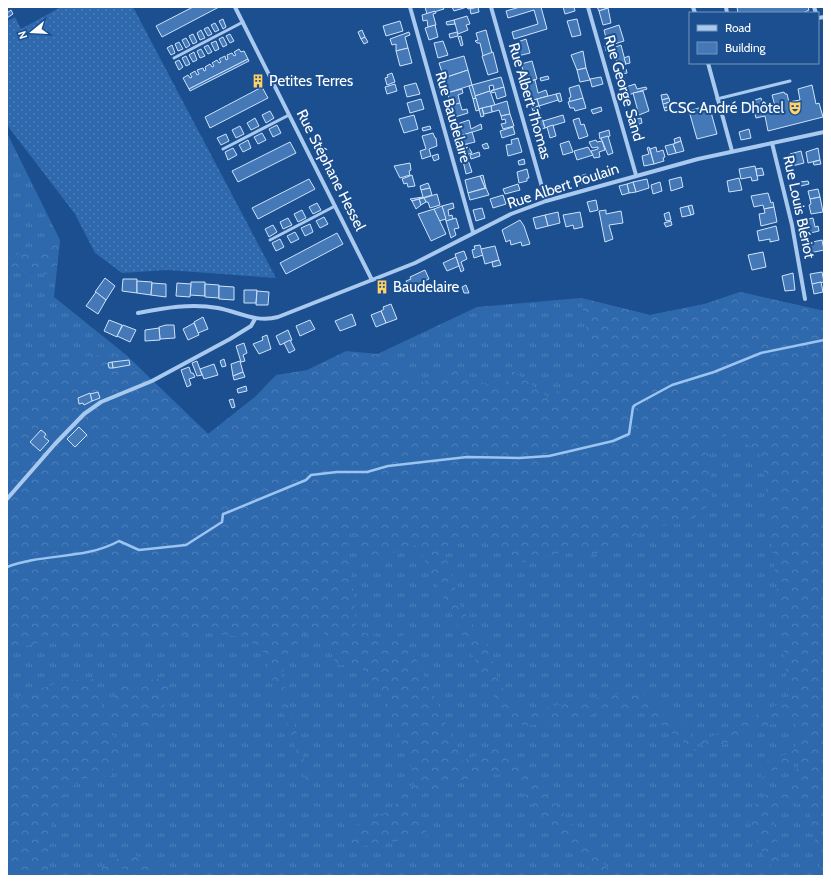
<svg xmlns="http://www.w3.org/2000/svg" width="831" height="883" font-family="Cabin,sans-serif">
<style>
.grass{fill:url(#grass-tufts)}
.forest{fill:url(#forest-crowns)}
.garden{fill:url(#garden-dots)}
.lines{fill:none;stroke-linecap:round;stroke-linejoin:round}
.stream{stroke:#9cc4f0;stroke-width:2.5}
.building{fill:#4478b7;stroke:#cfe3fa}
.lane{stroke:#a9c9ee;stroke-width:3}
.street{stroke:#a9c9ee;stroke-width:4}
.labels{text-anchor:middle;stroke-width:4;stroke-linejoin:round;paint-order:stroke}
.poi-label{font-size:15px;fill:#fff;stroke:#1b4f8f;text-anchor:start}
.street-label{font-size:15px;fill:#fff;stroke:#1b4f8f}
</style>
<defs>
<pattern id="grass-tufts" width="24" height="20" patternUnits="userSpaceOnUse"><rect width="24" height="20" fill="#2e69ad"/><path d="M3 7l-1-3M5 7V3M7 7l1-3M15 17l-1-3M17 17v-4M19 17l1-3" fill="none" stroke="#4d80b9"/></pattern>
<pattern id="forest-crowns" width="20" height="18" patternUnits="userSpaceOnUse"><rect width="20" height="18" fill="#2e69ad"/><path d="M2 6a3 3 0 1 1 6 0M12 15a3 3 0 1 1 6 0" fill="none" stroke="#4d80b9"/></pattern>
<pattern id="garden-dots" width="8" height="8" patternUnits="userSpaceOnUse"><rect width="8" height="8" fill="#2e69ad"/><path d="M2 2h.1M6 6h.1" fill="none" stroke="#4d80b9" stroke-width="1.8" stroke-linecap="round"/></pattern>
</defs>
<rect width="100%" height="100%" fill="#1b4f8f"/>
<path class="grass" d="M 7,133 L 60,240 L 54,297 L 125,354 L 208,434 L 477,307 L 581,298 L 650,315 L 705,304 L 740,292 L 824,311 L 824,876 L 7,876 Z"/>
<g class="forest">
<path d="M 60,240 L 56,274 L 7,272 L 7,254 L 23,255 Z"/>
<path d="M 740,292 L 824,311 L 824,876 L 822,876 L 808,806 C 792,799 784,809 773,820 L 781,860 L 775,871 L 765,859 L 747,818 L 758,799 L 790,783 L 800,762 L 788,762 L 762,779 L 758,765 L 793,751 L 799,734 L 792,716 L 707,751 L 700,742 L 789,699 L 764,471 L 760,454 L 746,443 L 727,435 L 709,443 L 712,502 L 690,522 L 660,526 L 621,540 L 591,556 L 579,549 L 519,563 L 495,541 L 462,538 L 444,550 L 461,608 L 487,644 L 500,684 L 515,706 L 533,710 L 638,690 L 689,731 L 697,752 L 638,707 L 526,726 L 508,720 L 475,660 L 417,545 L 366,561 L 350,524 L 347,551 L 354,595 L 356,630 L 388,640 L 404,635 L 430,687 L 462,761 L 499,747 C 542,786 579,829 613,876 L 594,876 L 508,775 L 483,774 L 422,794 L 414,805 L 428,836 L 347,849 L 351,827 L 394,809 L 398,794 L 417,783 L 383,693 L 359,665 L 336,665 L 323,631 L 303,634 L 281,674 L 321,825 L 262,648 L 240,637 L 199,631 L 170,642 L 122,637 L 36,643 L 7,651 L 7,361 L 125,354 L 208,434 L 256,396 L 276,375 L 307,370 L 346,351 L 377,354 L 423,382 L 458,370 L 501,392 L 512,370 L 548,397 L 588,371 L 589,344 L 581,298 L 650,315 L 705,304 Z"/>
<path d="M 93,679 L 105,716 L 112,714 L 118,684 L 158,679 L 176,693 L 158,712 L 150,738 L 121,721 L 111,731 L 122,753 L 114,763 L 111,776 L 79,779 L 61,801 L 50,829 L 48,871 L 45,876 L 7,876 L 7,700 L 64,681 Z"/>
<path d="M 130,852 L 162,870 L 162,876 L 138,876 L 121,868 L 114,876 L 94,876 L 94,872 Z"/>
</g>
<path class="garden" d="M 61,7 L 133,7 L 276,278 L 167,270 L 122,273 L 95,253 L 75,214 L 7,125 L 7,21 L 15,17 L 21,29 Z"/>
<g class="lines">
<path class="stream" d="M 7,567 C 43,553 85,560 119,541 L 139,550 L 186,545 L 222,522 L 223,514 L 226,513 L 306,480 L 311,475 L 337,472 L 367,472 L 388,466 L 467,457 L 519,458 L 549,456 L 613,441 L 629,434 L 633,407 L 635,405 L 672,385 L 714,372 L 761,353 L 824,340"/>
</g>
<g class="building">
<path d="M 193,7 L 219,7 L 162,37 L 156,26 Z"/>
<path d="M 425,7 L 443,7 L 444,9 L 427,14 Z"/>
<path d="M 452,7 L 471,7 L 472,8 L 468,9 L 467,7 L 454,11 Z"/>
<path d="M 478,7 L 479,12 L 471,14 L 470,9 Z"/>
<path d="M 520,7 L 541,7 L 547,29 L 514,39 L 512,32 L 538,24 L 534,10 L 508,18 L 506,11 Z"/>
<path d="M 563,7 L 574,7 L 575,11 L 565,14 Z"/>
<path d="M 597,7 L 608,7 L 608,8 L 599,11 Z"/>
<path d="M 737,7 L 808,7 L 809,10 L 803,13 L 738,13 Z"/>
<path d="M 608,8 L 611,23 L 603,25 L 599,11 Z"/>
<path d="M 11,10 L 13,14 L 7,18 L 7,13 Z"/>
<path d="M 435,11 L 436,13 L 433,14 L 436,25 L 428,27 L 427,20 L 423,21 L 422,15 Z"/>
<path d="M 467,16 L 470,24 L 466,25 L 468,30 L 458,34 L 454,20 Z"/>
<path d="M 223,19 L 226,27 L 223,29 L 219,21 Z"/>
<path d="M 577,19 L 581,35 L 572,37 L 567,21 Z"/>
<path d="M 454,20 L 455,24 L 447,25 L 446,22 Z"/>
<path d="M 400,21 L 403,31 L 386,36 L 383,26 Z"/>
<path d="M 215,23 L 219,30 L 215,32 L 211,25 Z"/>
<path d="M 435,25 L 438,37 L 429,40 L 425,28 Z"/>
<path d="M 619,25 L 624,41 L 608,46 L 604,30 Z"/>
<path d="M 208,27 L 212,34 L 208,36 L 204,29 Z"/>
<path d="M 201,30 L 205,38 L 200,40 L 197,33 Z"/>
<path d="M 362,30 L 365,37 L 361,39 L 358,32 Z"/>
<path d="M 486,30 L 492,53 L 483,56 L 480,43 L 477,43 L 475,41 L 478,40 L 476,33 Z"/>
<path d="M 409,32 L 410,35 L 405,37 L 408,48 L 396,51 L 396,44 L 392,45 L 390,39 Z"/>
<path d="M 457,32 L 458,36 L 450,38 L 449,34 Z"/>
<path d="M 193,34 L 197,42 L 193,44 L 189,36 Z"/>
<path d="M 230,34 L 234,41 L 230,43 L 226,36 Z"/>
<path d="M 461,36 L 463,45 L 461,46 L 458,37 Z"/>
<path d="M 223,37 L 227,45 L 223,47 L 219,39 Z"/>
<path d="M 365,37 L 368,42 L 364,44 L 361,39 Z"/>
<path d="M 186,38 L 190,45 L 186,48 L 182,40 Z"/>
<path d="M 526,39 L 530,53 L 518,56 L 515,43 Z"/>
<path d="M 216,41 L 219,49 L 215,51 L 211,43 Z"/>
<path d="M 443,41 L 448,55 L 438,58 L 434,43 Z"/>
<path d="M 179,42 L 183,49 L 178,51 L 175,44 Z"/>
<path d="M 612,44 L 614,48 L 606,51 L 605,46 Z"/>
<path d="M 172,45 L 175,53 L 171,55 L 167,48 Z"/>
<path d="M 208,45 L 212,52 L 208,54 L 204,47 Z"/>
<path d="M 621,45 L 626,64 L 621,66 L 622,70 L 626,69 L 627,73 L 615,76 L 614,72 L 619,71 L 613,48 Z"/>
<path d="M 408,48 L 412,63 L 400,66 L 396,51 Z"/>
<path d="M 201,49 L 205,56 L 200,58 L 197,51 Z"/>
<path d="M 239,49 L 241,52 L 244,51 L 248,59 L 189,89 L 183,78 L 188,75 L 190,78 L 192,77 L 190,74 L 195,71 L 197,75 L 199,74 L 197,70 L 203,68 L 204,71 L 206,70 L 205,67 L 210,64 L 212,67 L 214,66 L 212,63 L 217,60 L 219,63 L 221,62 L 219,59 L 225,56 L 226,60 L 228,59 L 227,55 L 232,53 L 234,56 L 236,55 L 234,52 Z"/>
<path d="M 583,51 L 586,68 L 577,70 L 571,55 Z"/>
<path d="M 194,52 L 197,60 L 193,62 L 189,55 Z"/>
<path d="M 493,52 L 498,72 L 488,75 L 482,56 Z"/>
<path d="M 186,56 L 190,64 L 186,66 L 182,58 Z"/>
<path d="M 464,56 L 468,70 L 444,78 L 439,63 Z"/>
<path d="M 629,56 L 630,63 L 626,64 L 624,58 Z"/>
<path d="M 248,59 L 249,61 L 190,91 L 189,89 Z"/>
<path d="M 179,60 L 183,67 L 179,70 L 175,62 Z"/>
<path d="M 532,61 L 537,79 L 527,82 L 521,64 Z"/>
<path d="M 586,68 L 590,80 L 580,82 L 577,70 Z"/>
<path d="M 468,70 L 472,85 L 441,95 L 438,87 L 445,84 L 444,78 Z"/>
<path d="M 392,73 L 395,82 L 387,85 L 385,78 L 388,77 L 387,75 Z"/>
<path d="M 548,76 L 549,79 L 541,81 L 540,78 Z"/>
<path d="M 623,76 L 626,87 L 620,89 L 617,78 Z"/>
<path d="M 501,77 L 504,87 L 491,91 L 494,89 L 493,85 L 489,86 L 490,91 L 475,96 L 472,85 Z"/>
<path d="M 601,77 L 603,84 L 592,87 L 590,79 Z"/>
<path d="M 535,80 L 538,93 L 546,90 L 548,96 L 530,101 L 525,82 Z"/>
<path d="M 416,83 L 420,94 L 407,97 L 404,86 Z"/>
<path d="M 395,84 L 397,91 L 387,94 L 385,87 Z"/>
<path d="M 635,84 L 637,89 L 646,87 L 647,89 L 628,95 L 626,87 Z"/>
<path d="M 472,85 L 476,98 L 473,99 L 469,86 Z"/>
<path d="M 579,85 L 583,98 L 570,102 L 569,98 L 571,97 L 569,88 Z"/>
<path d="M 812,85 L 816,104 L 819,103 L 823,117 L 768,131 L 765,116 L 756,118 L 752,101 L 761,98 L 764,109 L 775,106 L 772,95 L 784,92 L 785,94 L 787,94 L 789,102 L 800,100 L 798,89 Z"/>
<path d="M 262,87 L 268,98 L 210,128 L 205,117 Z"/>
<path d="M 504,87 L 506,96 L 497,99 L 495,92 L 492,93 L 491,91 Z"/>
<path d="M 462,89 L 463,93 L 458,95 L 460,103 L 452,105 L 447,93 Z"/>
<path d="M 490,91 L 495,105 L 479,109 L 475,96 Z"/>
<path d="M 643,91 L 649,111 L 639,115 L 633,93 Z"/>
<path d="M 560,93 L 562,101 L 559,102 L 556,94 Z"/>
<path d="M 556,94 L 558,100 L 539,106 L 537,99 Z"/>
<path d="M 667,94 L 669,98 L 662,100 L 661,95 Z"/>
<path d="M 476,98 L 479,110 L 476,111 L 473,99 Z"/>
<path d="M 583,98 L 586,108 L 575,111 L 574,108 L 570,108 L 568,102 Z"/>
<path d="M 669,98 L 670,102 L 663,104 L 662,100 Z"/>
<path d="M 421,99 L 424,109 L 410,113 L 407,103 Z"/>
<path d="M 537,99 L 539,106 L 532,108 L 530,101 Z"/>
<path d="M 507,101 L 510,114 L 501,116 L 499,110 L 492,112 L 491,106 Z"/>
<path d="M 670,102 L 671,106 L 664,108 L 663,104 Z"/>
<path d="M 460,103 L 462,110 L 467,109 L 468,113 L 455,117 L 452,105 Z"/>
<path d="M 709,105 L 717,134 L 697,139 L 689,111 Z"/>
<path d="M 491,106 L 492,112 L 484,114 L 482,108 Z"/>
<path d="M 539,106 L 540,109 L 533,111 L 532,108 Z"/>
<path d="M 671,106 L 672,109 L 665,111 L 664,108 Z"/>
<path d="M 601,107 L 602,111 L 593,114 L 591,110 Z"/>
<path d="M 482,108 L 484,116 L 481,117 L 479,109 Z"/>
<path d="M 270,111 L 274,118 L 266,123 L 262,115 Z"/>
<path d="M 510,114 L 514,126 L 503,129 L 501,124 L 506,123 L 505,119 L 502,120 L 501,116 Z"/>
<path d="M 541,114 L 545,128 L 538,130 L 534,116 Z"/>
<path d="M 414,115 L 418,129 L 404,133 L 399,119 Z"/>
<path d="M 563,115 L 565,122 L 545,128 L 543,121 Z"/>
<path d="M 255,118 L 259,126 L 251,130 L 247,123 Z"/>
<path d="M 579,118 L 581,125 L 584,124 L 588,136 L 579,139 L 573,120 Z"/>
<path d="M 641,118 L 642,123 L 634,126 L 633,120 Z"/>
<path d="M 469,120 L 471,129 L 481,124 L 482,129 L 460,136 L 457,124 Z"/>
<path d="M 277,125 L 281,133 L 273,137 L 269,129 Z"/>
<path d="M 553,125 L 556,136 L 550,138 L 547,127 Z"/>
<path d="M 240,126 L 244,134 L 236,138 L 232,130 Z"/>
<path d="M 430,126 L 431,129 L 423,131 L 422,128 Z"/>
<path d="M 513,127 L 515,134 L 502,138 L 500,131 Z"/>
<path d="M 749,129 L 751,138 L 741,140 L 739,132 Z"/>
<path d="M 609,130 L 610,136 L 600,139 L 599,133 Z"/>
<path d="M 472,132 L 475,142 L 459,146 L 458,141 L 461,141 L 460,136 Z"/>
<path d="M 262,133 L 266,140 L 258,144 L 254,137 Z"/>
<path d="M 433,133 L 435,138 L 436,138 L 437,146 L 429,149 L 431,156 L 422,159 L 420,151 L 426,149 L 422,136 Z"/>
<path d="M 226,134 L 229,141 L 221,145 L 217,138 Z"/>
<path d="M 608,136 L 613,153 L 608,155 L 601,138 Z"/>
<path d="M 680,137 L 681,141 L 675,143 L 674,139 Z"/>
<path d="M 518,138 L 522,152 L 508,156 L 506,145 L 512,144 L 511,140 Z"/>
<path d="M 248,140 L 251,148 L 243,152 L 239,145 Z"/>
<path d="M 596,140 L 597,142 L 602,141 L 605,150 L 599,152 L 600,157 L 594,158 L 591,151 L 598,149 L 598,147 L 592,148 L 589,142 Z"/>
<path d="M 569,141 L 573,152 L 563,155 L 560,144 Z"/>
<path d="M 681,141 L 684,151 L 676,153 L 673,144 Z"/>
<path d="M 290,142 L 296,153 L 238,182 L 232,171 Z"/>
<path d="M 487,143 L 489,148 L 484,149 L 482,145 Z"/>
<path d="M 467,144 L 472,153 L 462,156 L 458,146 Z"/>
<path d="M 673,144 L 676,153 L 668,155 L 665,146 Z"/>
<path d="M 588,147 L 593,155 L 577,160 L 574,151 Z"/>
<path d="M 649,147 L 654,164 L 644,166 L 642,156 L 649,154 L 647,148 Z"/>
<path d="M 656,147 L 657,152 L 663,150 L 665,157 L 663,158 L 664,161 L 654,164 L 650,149 Z"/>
<path d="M 233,148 L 237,155 L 228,160 L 225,152 Z"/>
<path d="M 818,148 L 820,160 L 808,163 L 806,152 Z"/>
<path d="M 801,151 L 804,163 L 792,166 L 790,154 Z"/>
<path d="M 479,152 L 480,156 L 471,159 L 470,155 Z"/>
<path d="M 438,154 L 439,159 L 434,161 L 432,156 Z"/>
<path d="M 524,159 L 525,164 L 519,165 L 518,161 Z"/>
<path d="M 468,160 L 472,172 L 466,174 L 463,161 Z"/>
<path d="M 820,160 L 821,164 L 814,165 L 813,162 Z"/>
<path d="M 410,163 L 411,170 L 409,171 L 410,175 L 400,178 L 394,166 Z"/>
<path d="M 755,166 L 758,180 L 752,181 L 751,177 L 741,179 L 739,169 Z"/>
<path d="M 762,168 L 764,175 L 757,176 L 756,169 Z"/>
<path d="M 527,169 L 529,178 L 527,178 L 527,181 L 519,183 L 517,172 Z"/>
<path d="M 586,174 L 588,182 L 582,184 L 580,176 Z"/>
<path d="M 412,175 L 415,186 L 408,187 L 407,183 L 404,184 L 402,179 Z"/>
<path d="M 483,175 L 486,188 L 485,188 L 480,176 Z"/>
<path d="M 480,176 L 485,188 L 468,193 L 465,180 Z"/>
<path d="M 681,177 L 683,187 L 671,191 L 669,180 Z"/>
<path d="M 739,178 L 742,190 L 729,192 L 727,181 Z"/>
<path d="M 309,179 L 315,189 L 258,219 L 252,208 Z"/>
<path d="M 647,179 L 649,188 L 636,192 L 633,182 Z"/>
<path d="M 808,181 L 809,184 L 801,186 L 800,182 Z"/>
<path d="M 633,182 L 636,192 L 629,193 L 627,184 Z"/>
<path d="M 660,182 L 662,191 L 653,194 L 651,185 Z"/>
<path d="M 428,183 L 430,188 L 421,190 L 420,186 Z"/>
<path d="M 518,184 L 520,190 L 505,194 L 503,189 Z"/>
<path d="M 627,184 L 629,193 L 622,195 L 619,186 Z"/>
<path d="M 430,188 L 432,195 L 412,201 L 410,199 L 423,197 L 421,190 Z"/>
<path d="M 486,188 L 489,195 L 470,200 L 468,193 Z"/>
<path d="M 818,189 L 820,197 L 810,199 L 808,191 Z"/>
<path d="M 768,193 L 771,203 L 773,202 L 774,207 L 764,209 L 763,205 L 754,207 L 751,196 Z"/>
<path d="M 437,194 L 440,205 L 430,208 L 428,202 L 426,202 L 424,198 Z"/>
<path d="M 503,195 L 506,204 L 493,208 L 490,199 Z"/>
<path d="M 820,197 L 823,212 L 811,214 L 809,205 L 811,204 L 810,199 Z"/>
<path d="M 424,198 L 426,202 L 421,205 L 419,199 Z"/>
<path d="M 419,199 L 421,205 L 416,209 L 412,201 Z"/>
<path d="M 596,200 L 598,210 L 590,212 L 587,202 Z"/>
<path d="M 317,203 L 321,210 L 313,214 L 309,207 Z"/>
<path d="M 453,203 L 454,208 L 448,210 L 449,216 L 452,215 L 453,219 L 446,221 L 442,206 Z"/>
<path d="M 692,205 L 694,214 L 691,215 L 688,206 Z"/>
<path d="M 442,206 L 446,219 L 439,221 L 434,209 Z"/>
<path d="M 688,206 L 691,215 L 682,217 L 680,208 Z"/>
<path d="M 774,207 L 777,222 L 761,226 L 759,214 L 765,213 L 764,209 Z"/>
<path d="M 482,208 L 485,218 L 476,221 L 473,210 Z"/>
<path d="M 434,209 L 446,234 L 431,241 L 418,214 Z"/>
<path d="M 302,210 L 306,218 L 298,222 L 294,214 Z"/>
<path d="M 606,210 L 606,214 L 621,211 L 623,223 L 609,225 L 613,239 L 605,242 L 599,211 Z"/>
<path d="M 558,212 L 560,223 L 548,226 L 545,215 Z"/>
<path d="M 580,212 L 583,227 L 574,229 L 573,225 L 566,227 L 563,215 Z"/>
<path d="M 669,212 L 671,220 L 666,221 L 664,214 Z"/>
<path d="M 545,215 L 548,226 L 536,229 L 533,218 Z"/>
<path d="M 324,217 L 328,224 L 320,228 L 316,221 Z"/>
<path d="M 288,218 L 292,225 L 283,229 L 280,222 Z"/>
<path d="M 456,218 L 459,228 L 454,229 L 456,235 L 451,238 L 446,221 Z"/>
<path d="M 813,218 L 815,227 L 818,226 L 819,231 L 806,234 L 804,220 Z"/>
<path d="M 520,220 L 524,226 L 530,244 L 522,246 L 521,242 L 511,245 L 510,240 L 506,242 L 502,230 Z"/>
<path d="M 671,221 L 672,225 L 666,227 L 664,223 Z"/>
<path d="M 310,224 L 313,232 L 305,236 L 301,228 Z"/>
<path d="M 273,225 L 277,232 L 269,237 L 265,229 Z"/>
<path d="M 776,226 L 779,240 L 770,242 L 770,239 L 759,241 L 757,231 Z"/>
<path d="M 295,232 L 299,239 L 291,243 L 287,236 Z"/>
<path d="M 337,233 L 343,244 L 286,274 L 280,263 Z"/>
<path d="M 280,239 L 284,247 L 276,251 L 272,243 Z"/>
<path d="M 822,240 L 824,250 L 805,254 L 803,244 Z"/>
<path d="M 480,245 L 483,255 L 474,258 L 472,250 L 475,249 L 474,246 Z"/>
<path d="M 495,246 L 499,260 L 485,264 L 481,249 Z"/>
<path d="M 464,251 L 467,259 L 461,262 L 464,270 L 461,272 L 455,254 Z"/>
<path d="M 763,252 L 766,267 L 752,270 L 748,255 Z"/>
<path d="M 456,257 L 459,266 L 447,271 L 443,263 Z"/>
<path d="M 499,260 L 501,265 L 493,267 L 492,262 Z"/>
<path d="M 425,270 L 429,279 L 409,288 L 406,281 L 411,279 L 410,277 Z"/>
<path d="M 822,272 L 824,282 L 812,284 L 810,274 Z"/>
<path d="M 793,273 L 795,290 L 785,291 L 782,276 Z"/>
<path d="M 105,278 L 115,286 L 106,300 L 95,292 Z"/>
<path d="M 123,279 L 137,279 L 137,293 L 122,291 Z"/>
<path d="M 137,281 L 152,282 L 151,295 L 137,293 Z"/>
<path d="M 191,282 L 205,282 L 205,296 L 190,295 Z"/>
<path d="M 821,282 L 823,292 L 814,294 L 812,284 Z"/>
<path d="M 152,283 L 166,284 L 166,297 L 151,295 Z"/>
<path d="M 177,283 L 191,284 L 190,297 L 176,296 Z"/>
<path d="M 205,284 L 219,285 L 219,298 L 205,297 Z"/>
<path d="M 466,285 L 469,293 L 464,293 L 462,287 Z"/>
<path d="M 219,286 L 234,287 L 234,300 L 219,299 Z"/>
<path d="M 244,290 L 257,290 L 256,303 L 244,303 Z"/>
<path d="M 257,291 L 269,292 L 268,305 L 256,305 Z"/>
<path d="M 96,292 L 106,300 L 98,314 L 86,306 Z"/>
<path d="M 391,304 L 397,319 L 386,323 L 381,311 L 384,309 L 383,307 Z"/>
<path d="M 381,311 L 386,323 L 376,327 L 371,315 Z"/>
<path d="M 352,314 L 356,325 L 340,331 L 335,321 Z"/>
<path d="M 203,317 L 208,329 L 198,333 L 194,322 Z"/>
<path d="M 109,320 L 122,325 L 117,337 L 104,331 Z"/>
<path d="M 310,320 L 315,329 L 300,336 L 296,326 Z"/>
<path d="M 194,323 L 199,335 L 188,340 L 183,329 Z"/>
<path d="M 123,325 L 136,330 L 130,342 L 117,336 Z"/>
<path d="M 166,325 L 174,325 L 175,338 L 160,339 L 159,327 Z"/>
<path d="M 159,328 L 160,340 L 145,341 L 145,330 Z"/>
<path d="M 288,330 L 292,340 L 280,345 L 276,336 Z"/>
<path d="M 267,335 L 271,349 L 259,354 L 253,344 L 263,340 L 262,337 Z"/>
<path d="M 290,340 L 295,350 L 289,353 L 284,343 Z"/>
<path d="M 244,343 L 247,353 L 243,355 L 245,361 L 241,362 L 236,346 Z"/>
<path d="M 224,359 L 226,366 L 222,367 L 220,361 Z"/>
<path d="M 129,360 L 130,365 L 113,368 L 112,362 Z"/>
<path d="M 197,361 L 202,375 L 197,376 L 192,363 Z"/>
<path d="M 240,361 L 243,372 L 233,376 L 231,364 Z"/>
<path d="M 112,362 L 113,368 L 109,368 L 108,363 Z"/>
<path d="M 214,364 L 218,375 L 204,379 L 200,369 Z"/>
<path d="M 189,367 L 191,373 L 193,373 L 195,377 L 189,379 L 191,385 L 187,387 L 181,370 Z"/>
<path d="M 243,372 L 245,377 L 234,380 L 233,376 Z"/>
<path d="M 246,386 L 247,391 L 238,393 L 237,389 Z"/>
<path d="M 98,392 L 100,398 L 92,401 L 90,394 Z"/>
<path d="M 90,393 L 92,401 L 84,405 L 83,403 L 79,404 L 78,398 Z"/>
<path d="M 233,399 L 235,407 L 232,408 L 229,400 Z"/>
<path d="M 79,427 L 87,435 L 75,447 L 67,439 Z"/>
<path d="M 41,430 L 46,434 L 44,437 L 49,441 L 40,451 L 30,442 Z"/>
</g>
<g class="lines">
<g class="lane">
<path d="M 174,58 L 243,22"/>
<path d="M 717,99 L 790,81"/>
<path d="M 223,149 L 289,115"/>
<path d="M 270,240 L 335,206"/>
</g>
<g class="street">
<path d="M 235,7 L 372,280"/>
<path d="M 410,7 L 473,232"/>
<path d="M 491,7 L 546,201"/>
<path d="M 588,7 L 636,175"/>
<path d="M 693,7 L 695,13"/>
<path d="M 726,7 L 727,13"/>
<path d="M 814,7 L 816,13"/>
<path d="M 818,18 L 824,17"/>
<path d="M 708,63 L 732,151"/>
<path d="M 772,143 L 792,225 L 805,299"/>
<path d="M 138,313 C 164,308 191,303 218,308 C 239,312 256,323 278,317 L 415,263 L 511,214 L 546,201 L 698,159 L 824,132"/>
<path d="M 7,499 L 55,444 L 84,414 L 101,402 L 152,381 L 230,339 L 251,326 L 255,319"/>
</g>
</g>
<defs>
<g id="building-bare" transform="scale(1.08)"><path d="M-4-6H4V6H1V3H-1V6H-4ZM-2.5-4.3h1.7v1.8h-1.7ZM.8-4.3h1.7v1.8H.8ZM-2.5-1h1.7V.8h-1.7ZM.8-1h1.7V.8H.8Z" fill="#ffd166" stroke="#1b4f8f" stroke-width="2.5" paint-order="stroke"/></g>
<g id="theatre-bare" transform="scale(1.08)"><path d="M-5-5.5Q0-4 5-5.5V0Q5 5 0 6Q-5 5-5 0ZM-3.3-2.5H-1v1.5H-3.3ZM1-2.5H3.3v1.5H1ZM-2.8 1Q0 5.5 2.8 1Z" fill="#ffd166" stroke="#1b4f8f" stroke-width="2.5" paint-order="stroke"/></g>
</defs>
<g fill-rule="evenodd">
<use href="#building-bare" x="258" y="81"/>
<use href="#theatre-bare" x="795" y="108"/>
<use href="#building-bare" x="382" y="287"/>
</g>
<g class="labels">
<g class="poi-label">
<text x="269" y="86">Petites Terres</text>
<text x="784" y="113" text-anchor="end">CSC André Dhôtel</text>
<text x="393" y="292">Baudelaire</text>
</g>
<g class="street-label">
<text transform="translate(624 88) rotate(74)" y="5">Rue George Sand</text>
<text transform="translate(530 101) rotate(74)" y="5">Rue Albert Thomas</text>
<text transform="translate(453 117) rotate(74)" y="5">Rue Baudelaire</text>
<text transform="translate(331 170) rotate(63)" y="5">Rue Stéphane Hessel</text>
<text transform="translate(563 186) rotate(-18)" y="5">Rue Albert Poulain</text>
<text transform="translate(799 207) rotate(78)" y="5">Rue Louis Blériot</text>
</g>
</g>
<rect width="831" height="883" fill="none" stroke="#ffffff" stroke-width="16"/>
<rect x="689" y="12" width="130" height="52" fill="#1b4f8f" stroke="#7695bc"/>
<rect x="697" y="25" width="20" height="6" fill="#a9c9ee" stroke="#7695bc"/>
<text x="725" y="32" font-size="12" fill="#ffffff">Road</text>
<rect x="697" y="42" width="20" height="12" fill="#4478b7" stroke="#7695bc"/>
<text x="725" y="52" font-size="12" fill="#ffffff">Building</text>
<g transform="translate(32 32) rotate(252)" stroke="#1b4f8f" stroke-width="3" paint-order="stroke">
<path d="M0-3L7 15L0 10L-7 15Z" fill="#ffffff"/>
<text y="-6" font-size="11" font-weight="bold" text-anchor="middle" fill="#ffffff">N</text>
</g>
</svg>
